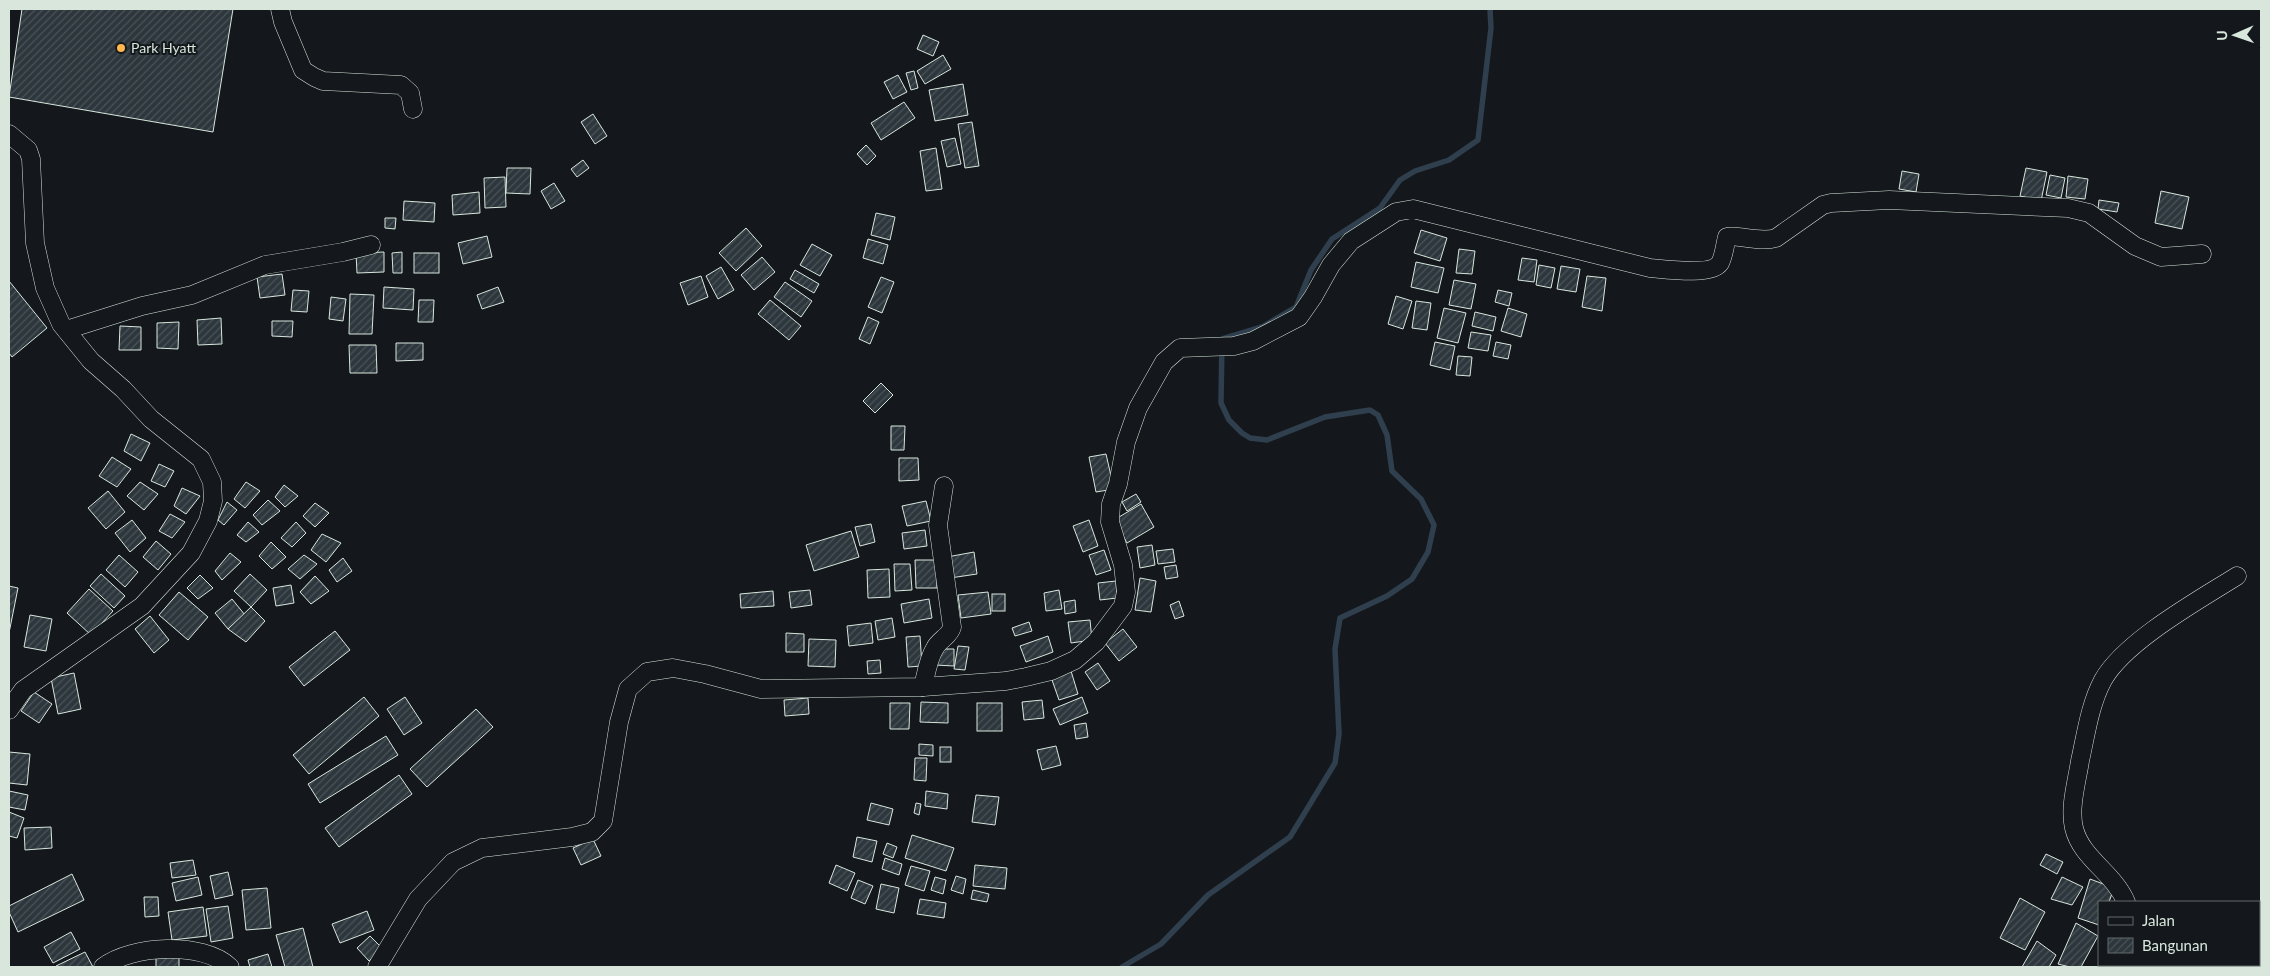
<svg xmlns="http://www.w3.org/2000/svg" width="2270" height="976" font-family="Lato,sans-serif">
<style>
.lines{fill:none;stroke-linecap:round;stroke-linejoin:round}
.stream{stroke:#2f3f4d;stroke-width:5.5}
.building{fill:url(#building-hatch);stroke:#d8e6dc}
.minor-casing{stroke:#d8e6dc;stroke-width:19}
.minor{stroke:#14181c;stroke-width:18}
.poi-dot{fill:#ffb74d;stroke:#14181c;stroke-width:2}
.labels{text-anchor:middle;stroke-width:4;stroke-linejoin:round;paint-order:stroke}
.poi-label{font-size:14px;fill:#d8e6dc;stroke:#14181c;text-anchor:start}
</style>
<defs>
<pattern id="building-hatch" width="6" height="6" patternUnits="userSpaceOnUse" patternTransform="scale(1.25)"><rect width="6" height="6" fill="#2c363c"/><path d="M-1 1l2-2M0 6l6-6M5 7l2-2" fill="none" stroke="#4a5358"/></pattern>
</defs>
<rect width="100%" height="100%" fill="#14181c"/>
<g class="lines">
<path class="stream" d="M 1122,967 L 1161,944 L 1208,895 L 1290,837 L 1335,763 L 1339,734 L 1335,649 L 1340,618 L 1387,596 L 1412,579 L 1428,552 L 1434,525 L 1421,499 L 1392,471 L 1387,435 L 1378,415 L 1370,410 L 1325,417 L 1267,440 L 1250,438 L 1242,433 L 1229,420 L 1221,403 L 1222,339 L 1262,327 L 1296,307 L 1311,270 L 1332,239 L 1380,208 L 1400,180 L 1415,171 L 1449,160 L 1478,140 L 1491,28 L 1490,9"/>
</g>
<g class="building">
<path d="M 22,9 L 233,9 L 213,132 L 9,97 Z"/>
<path d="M 923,35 L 939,42 L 933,56 L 917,49 Z"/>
<path d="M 943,55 L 951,69 L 925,84 L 917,71 Z"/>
<path d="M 914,71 L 918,88 L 911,90 L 906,73 Z"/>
<path d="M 898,75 L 907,92 L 893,99 L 884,82 Z"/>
<path d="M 963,84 L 968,115 L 935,121 L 929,90 Z"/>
<path d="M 904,102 L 915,118 L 881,140 L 871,123 Z"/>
<path d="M 593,114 L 607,136 L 595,144 L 581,122 Z"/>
<path d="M 972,122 L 979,166 L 965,168 L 958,124 Z"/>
<path d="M 955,138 L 961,164 L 947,167 L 941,141 Z"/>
<path d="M 866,145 L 876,156 L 867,165 L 857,154 Z"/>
<path d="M 936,148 L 942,189 L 926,191 L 920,151 Z"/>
<path d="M 583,160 L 589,168 L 577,177 L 571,169 Z"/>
<path d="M 507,168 L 531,168 L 530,194 L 506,193 Z"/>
<path d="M 2026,168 L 2047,172 L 2041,201 L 2020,196 Z"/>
<path d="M 1902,171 L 1919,174 L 1916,192 L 1899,189 Z"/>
<path d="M 2050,175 L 2065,178 L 2061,198 L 2046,195 Z"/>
<path d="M 2068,176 L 2088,179 L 2085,199 L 2066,197 Z"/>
<path d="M 505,177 L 506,207 L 485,208 L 484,178 Z"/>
<path d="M 554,183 L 565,201 L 551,209 L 541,191 Z"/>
<path d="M 2161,191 L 2189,197 L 2182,229 L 2155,223 Z"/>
<path d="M 479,192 L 480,213 L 453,215 L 452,195 Z"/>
<path d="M 2099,200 L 2119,203 L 2117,212 L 2098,209 Z"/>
<path d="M 404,201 L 435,203 L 434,222 L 403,220 Z"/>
<path d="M 876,213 L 895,217 L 890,240 L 871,235 Z"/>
<path d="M 385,218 L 396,218 L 395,229 L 385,228 Z"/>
<path d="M 746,228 L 762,246 L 736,271 L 719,253 Z"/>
<path d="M 1421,230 L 1447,238 L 1440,261 L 1414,253 Z"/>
<path d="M 487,236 L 492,257 L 463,264 L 458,243 Z"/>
<path d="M 868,239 L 888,245 L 883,264 L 863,258 Z"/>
<path d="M 812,244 L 832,255 L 820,276 L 800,265 Z"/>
<path d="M 1459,249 L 1475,251 L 1472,274 L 1456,273 Z"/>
<path d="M 384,252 L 384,272 L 357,273 L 356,253 Z"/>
<path d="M 402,252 L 402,273 L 393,273 L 392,253 Z"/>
<rect x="414" y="253" width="25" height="20"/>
<path d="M 762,257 L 775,272 L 754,290 L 741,275 Z"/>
<path d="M 1522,258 L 1537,260 L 1534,282 L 1518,280 Z"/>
<path d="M 1416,262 L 1444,268 L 1438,293 L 1411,287 Z"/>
<path d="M 1539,265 L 1555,268 L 1551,288 L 1536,285 Z"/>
<path d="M 1561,266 L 1580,269 L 1576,292 L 1557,289 Z"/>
<path d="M 721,267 L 734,290 L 718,299 L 706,276 Z"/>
<path d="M 795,270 L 819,284 L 814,293 L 790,279 Z"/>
<path d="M 282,274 L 285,295 L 260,298 L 257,277 Z"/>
<path d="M 701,276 L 708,297 L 688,305 L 680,283 Z"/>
<path d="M 1587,276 L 1606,278 L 1602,311 L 1582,307 Z"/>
<path d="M 881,277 L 894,282 L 882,313 L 868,307 Z"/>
<path d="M 1454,280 L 1476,284 L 1471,309 L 1449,305 Z"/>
<path d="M 9,281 L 47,328 L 12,357 L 9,353 Z"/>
<path d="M 785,282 L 812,301 L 801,317 L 774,297 Z"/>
<path d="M 384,287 L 414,289 L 413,310 L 383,308 Z"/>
<path d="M 498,287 L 504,302 L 482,309 L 477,295 Z"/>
<path d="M 293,290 L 309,291 L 307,312 L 291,311 Z"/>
<path d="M 1498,290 L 1512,293 L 1509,306 L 1495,302 Z"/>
<path d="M 350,294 L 374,295 L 372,334 L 349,334 Z"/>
<path d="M 1396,296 L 1412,301 L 1403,329 L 1388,324 Z"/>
<path d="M 331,297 L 346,299 L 343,321 L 329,319 Z"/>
<path d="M 419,300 L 434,300 L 433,322 L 418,322 Z"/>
<path d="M 770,300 L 801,326 L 789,340 L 758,314 Z"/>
<path d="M 1416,301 L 1431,303 L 1427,330 L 1412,328 Z"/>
<path d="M 1444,308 L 1466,313 L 1458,343 L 1437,338 Z"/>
<path d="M 1508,308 L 1527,314 L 1521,337 L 1501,331 Z"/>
<path d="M 1475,312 L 1496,317 L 1493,331 L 1472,326 Z"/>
<path d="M 868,317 L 879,322 L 870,344 L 859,339 Z"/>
<path d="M 221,318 L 222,344 L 198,345 L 197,320 Z"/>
<path d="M 272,321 L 293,321 L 292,337 L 272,336 Z"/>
<path d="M 179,322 L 178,349 L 157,348 L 157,323 Z"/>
<path d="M 120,326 L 141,327 L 141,350 L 119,350 Z"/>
<path d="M 1471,332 L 1491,335 L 1488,351 L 1468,348 Z"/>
<path d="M 1435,342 L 1455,346 L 1450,370 L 1430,365 Z"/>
<path d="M 1496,342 L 1511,345 L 1508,359 L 1493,356 Z"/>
<path d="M 396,343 L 423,343 L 423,360 L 396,361 Z"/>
<path d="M 349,345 L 376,345 L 377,373 L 350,373 Z"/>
<path d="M 1458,356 L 1472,357 L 1470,376 L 1456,375 Z"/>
<path d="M 881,383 L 893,395 L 875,413 L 863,401 Z"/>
<path d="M 891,426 L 905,426 L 904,450 L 891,450 Z"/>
<path d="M 131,434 L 150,443 L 141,461 L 124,451 Z"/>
<path d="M 1106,454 L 1114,489 L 1096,492 L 1089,457 Z"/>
<path d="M 112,457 L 131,469 L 117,487 L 99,476 Z"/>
<path d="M 899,458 L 918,458 L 919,480 L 899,481 Z"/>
<path d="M 159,464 L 174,471 L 165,487 L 151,481 Z"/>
<path d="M 140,482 L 158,494 L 144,510 L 127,496 Z"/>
<path d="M 246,482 L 260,491 L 245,508 L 234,499 Z"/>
<path d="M 284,485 L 298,496 L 285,507 L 275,497 Z"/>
<path d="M 182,488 L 200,496 L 186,514 L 174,506 Z"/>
<path d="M 108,491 L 125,512 L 106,529 L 88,508 Z"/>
<path d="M 1136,494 L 1141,502 L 1127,511 L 1122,502 Z"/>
<path d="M 268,500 L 280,511 L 262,525 L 253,515 Z"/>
<path d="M 926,501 L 931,521 L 907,526 L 902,506 Z"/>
<path d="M 227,502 L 237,510 L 224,525 L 218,520 Z"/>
<path d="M 315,503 L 329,513 L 315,527 L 303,516 Z"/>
<path d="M 1141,504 L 1154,527 L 1127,543 L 1114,520 Z"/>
<path d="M 170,514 L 185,522 L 172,538 L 159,531 Z"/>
<path d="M 132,520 L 146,538 L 130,552 L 115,533 Z"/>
<path d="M 1089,520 L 1098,546 L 1083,552 L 1073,526 Z"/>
<path d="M 248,522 L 259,532 L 246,542 L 237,535 Z"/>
<path d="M 296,522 L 306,533 L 292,547 L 281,538 Z"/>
<path d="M 871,524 L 875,542 L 860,546 L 855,527 Z"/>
<path d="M 925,530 L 927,546 L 904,549 L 902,533 Z"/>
<path d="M 851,531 L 859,557 L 814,571 L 806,545 Z"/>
<path d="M 322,534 L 341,543 L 326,562 L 311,550 Z"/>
<path d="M 156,541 L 171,554 L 158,570 L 143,557 Z"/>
<path d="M 271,542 L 286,557 L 272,569 L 259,556 Z"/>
<path d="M 1152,545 L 1155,565 L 1140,568 L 1137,547 Z"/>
<path d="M 1173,549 L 1175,562 L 1158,564 L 1156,551 Z"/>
<path d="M 1104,550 L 1111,570 L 1096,575 L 1089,555 Z"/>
<path d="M 974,552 L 977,574 L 950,578 L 947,557 Z"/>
<path d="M 230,553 L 241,562 L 222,580 L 215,571 Z"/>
<path d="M 119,555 L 138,572 L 125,587 L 106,570 Z"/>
<path d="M 304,555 L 317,564 L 300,579 L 288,569 Z"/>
<path d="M 343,558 L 352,571 L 337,582 L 329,570 Z"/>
<path d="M 915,560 L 937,560 L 937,588 L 916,588 Z"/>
<path d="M 894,564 L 910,564 L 912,590 L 895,591 Z"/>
<path d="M 1176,565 L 1178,577 L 1166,579 L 1164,567 Z"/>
<path d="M 889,569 L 890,597 L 868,598 L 867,570 Z"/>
<path d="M 101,574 L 125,596 L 114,608 L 90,586 Z"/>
<path d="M 250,574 L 267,590 L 251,607 L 234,591 Z"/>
<path d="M 200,575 L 213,588 L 198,599 L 187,588 Z"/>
<path d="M 315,576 L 329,591 L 311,604 L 300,592 Z"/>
<path d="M 1140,578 L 1156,581 L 1151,612 L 1135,610 Z"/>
<path d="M 1116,581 L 1117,598 L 1100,600 L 1098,583 Z"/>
<path d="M 291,585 L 294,603 L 276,606 L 273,588 Z"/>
<path d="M 9,586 L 18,588 L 9,633 Z"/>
<path d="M 89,589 L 113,611 L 91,635 L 67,613 Z"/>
<path d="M 810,590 L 812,605 L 791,608 L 789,592 Z"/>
<path d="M 1059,590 L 1062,609 L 1046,611 L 1044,593 Z"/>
<path d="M 773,591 L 774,606 L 741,608 L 740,594 Z"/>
<path d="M 179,592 L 208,617 L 188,640 L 159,615 Z"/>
<path d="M 988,592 L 991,614 L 961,618 L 958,595 Z"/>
<rect x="992" y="594" width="13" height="17"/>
<path d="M 232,599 L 245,615 L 228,629 L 215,613 Z"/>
<path d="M 929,599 L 932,618 L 904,623 L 901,604 Z"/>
<path d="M 1075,600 L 1076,612 L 1065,614 L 1064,602 Z"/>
<path d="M 1179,601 L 1184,616 L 1175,619 L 1170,605 Z"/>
<path d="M 251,607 L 265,621 L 246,642 L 228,629 Z"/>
<path d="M 30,615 L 52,619 L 46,651 L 24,647 Z"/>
<path d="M 150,616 L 169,640 L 154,653 L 135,629 Z"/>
<path d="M 892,618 L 895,637 L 878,640 L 875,621 Z"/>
<path d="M 1090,620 L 1092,640 L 1071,643 L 1068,622 Z"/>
<path d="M 1029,622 L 1032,631 L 1015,636 L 1012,628 Z"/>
<path d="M 871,623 L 873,643 L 849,646 L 847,626 Z"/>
<path d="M 1123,629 L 1137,647 L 1119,661 L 1105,643 Z"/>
<path d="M 335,631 L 350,650 L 304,686 L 289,667 Z"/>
<path d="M 786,633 L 804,634 L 804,652 L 786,652 Z"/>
<path d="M 920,636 L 922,666 L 908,667 L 906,637 Z"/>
<path d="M 1048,636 L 1053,652 L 1026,662 L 1020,646 Z"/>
<path d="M 809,639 L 836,640 L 835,667 L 808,666 Z"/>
<path d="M 958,646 L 969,647 L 965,670 L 954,669 Z"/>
<path d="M 935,649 L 954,649 L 954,666 L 935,665 Z"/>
<path d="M 880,660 L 881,673 L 868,674 L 867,661 Z"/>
<path d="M 1098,663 L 1110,681 L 1097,690 L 1085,672 Z"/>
<path d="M 1071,671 L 1078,694 L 1059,700 L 1051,677 Z"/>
<path d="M 74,673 L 81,709 L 58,714 L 51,678 Z"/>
<path d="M 34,692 L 52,704 L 39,723 L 21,711 Z"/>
<path d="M 364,697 L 379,716 L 309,774 L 293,755 Z"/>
<path d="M 405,697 L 422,723 L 404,735 L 387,709 Z"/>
<path d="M 1082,697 L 1088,713 L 1060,725 L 1053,709 Z"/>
<path d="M 808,698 L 809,714 L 785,716 L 784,700 Z"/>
<path d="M 1042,700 L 1044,718 L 1024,720 L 1022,702 Z"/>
<path d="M 921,702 L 948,703 L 948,723 L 920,722 Z"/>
<path d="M 890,703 L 910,703 L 909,729 L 890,729 Z"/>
<rect x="977" y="703" width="25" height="28"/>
<path d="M 476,709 L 493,727 L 427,787 L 410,769 Z"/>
<path d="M 1086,723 L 1088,737 L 1076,739 L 1074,725 Z"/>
<path d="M 386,736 L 398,755 L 320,803 L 308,784 Z"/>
<path d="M 919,744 L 933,745 L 933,756 L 919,755 Z"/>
<path d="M 1056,746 L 1061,765 L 1042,770 L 1037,750 Z"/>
<rect x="940" y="747" width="11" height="15"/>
<path d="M 9,752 L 30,754 L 27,785 L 9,783 Z"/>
<path d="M 915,758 L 927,758 L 926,781 L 914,780 Z"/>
<path d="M 399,775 L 412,794 L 339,847 L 325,828 Z"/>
<path d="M 9,791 L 28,795 L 25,810 L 9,807 Z"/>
<path d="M 926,791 L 948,794 L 947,809 L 925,806 Z"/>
<path d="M 976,795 L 999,797 L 995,825 L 972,822 Z"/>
<path d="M 871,803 L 893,809 L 889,825 L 867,820 Z"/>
<path d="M 916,803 L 921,804 L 919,815 L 914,813 Z"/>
<path d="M 9,812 L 24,818 L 17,838 L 9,836 Z"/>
<path d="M 51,827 L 52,848 L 25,850 L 24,828 Z"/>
<path d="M 912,835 L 954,848 L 946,871 L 905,858 Z"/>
<path d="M 857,837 L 877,841 L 872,862 L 853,857 Z"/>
<path d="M 593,839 L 601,856 L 581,865 L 573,848 Z"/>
<path d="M 887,843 L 897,847 L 893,858 L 883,854 Z"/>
<path d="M 2046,854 L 2063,862 L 2057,874 L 2040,865 Z"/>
<path d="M 885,858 L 902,864 L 899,875 L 882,869 Z"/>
<path d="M 193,860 L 196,875 L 172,878 L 170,863 Z"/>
<path d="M 836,865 L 855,873 L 847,891 L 829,883 Z"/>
<path d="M 975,865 L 1007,868 L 1005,889 L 973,886 Z"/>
<path d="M 911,866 L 930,871 L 924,891 L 905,885 Z"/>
<path d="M 228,872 L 233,895 L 215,899 L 210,876 Z"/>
<path d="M 72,874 L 84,900 L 18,932 L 9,912 L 9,906 Z"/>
<path d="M 956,876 L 966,879 L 963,894 L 951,890 Z"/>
<path d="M 198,877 L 202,895 L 176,901 L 172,883 Z"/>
<path d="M 935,877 L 946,880 L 943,894 L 931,890 Z"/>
<path d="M 2062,877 L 2083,887 L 2072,905 L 2051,899 Z"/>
<path d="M 2090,879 L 2114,888 L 2109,902 L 2099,902 L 2099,925 L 2078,918 Z"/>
<path d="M 858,880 L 873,886 L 865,904 L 851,898 Z"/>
<path d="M 881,884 L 899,888 L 894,913 L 876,909 Z"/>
<path d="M 267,888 L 271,928 L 246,930 L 242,890 Z"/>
<path d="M 973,890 L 989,894 L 987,902 L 971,899 Z"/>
<path d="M 144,897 L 158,897 L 159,916 L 145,917 Z"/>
<path d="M 2020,898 L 2045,912 L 2025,950 L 2000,938 Z"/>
<path d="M 920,899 L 946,903 L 944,918 L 917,914 Z"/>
<path d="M 228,906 L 233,938 L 211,942 L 206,909 Z"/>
<path d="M 203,907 L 207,936 L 172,940 L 168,912 Z"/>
<path d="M 367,911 L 374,930 L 340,943 L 332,924 Z"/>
<path d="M 2076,923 L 2098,936 L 2081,967 L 2070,967 L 2058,964 Z"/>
<path d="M 303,928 L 313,967 L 285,967 L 276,935 Z"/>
<path d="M 71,932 L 80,949 L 53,963 L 44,947 Z"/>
<path d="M 370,936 L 382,948 L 369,961 L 357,948 Z"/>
<path d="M 2037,941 L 2056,955 L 2049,967 L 2022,967 Z"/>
<path d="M 85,952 L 93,967 L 57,967 L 56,966 Z"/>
<path d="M 268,954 L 272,967 L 250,967 L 248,960 Z"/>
<path d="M 179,957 L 179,967 L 156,967 L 156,958 Z"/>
</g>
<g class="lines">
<g class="minor-casing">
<g id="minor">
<path d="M 280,9 L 283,22 L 303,70 L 314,77 L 323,81 L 401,85 L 410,93 L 413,109"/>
<path d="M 9,134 L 28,150 L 31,159 L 35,243 L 45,288 L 61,324 L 91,361 L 123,389 L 151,419 L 201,459 L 212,482 L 213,501 L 208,521 L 191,553 L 142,606 L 23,690 L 9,710"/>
<path d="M 66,330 L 142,306 L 192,295 L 265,265 L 343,252 L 371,245"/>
<path d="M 923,687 C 926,674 928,659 935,648 C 939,640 950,636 952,627 L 938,525 L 944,486"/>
<path d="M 2126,902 C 2114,873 2081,858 2074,828 C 2069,808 2077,781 2080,761 C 2086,734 2090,704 2103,680 C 2125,641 2199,600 2237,576"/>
<path d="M 2131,965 L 2131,967"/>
<path d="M 103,967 C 131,945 203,941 230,967"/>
<path d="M 377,967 L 418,899 L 453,862 L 482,848 L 572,837 L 592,832 L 603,821 L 619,722 L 628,689 L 647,672 L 673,668 L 705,674 L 761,689 L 923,687 L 1006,681 L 1026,677 L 1051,671 L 1075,660 L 1096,642 L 1123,606 L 1126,592 L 1123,565 L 1110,522 L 1111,504 L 1118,484 L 1126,442 L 1138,408 L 1164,362 L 1180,348 L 1234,346 L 1253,341 L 1299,317 L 1313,297 L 1331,265 L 1351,241 L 1396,212 L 1413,209 L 1650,268 C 1664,269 1712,276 1720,263 C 1724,256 1725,244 1727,237 C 1734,234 1760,243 1776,238 L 1823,205 L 1831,203 L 1889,200 L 2068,208 L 2089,213 L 2135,246 L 2161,257 L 2202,254"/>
</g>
</g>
<use href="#minor" class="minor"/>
</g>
<circle class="poi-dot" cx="121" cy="48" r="5"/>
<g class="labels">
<g class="poi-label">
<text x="131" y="53">Park Hyatt</text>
</g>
</g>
<rect width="2270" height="976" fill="none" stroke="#d8e6dc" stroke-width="20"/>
<rect x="2098" y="901" width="162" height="65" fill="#14181c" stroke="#626a69"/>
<rect x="2108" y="917" width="25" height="8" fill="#14181c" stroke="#626a69"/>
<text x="2142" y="926" font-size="15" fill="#d8e6dc">Jalan</text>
<rect x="2108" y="938" width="25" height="15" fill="url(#building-hatch)" stroke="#626a69"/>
<text x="2142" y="951" font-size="15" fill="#d8e6dc">Bangunan</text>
<g transform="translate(2235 35) rotate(268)" stroke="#14181c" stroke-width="4" paint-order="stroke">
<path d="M0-4L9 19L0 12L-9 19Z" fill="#d8e6dc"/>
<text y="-8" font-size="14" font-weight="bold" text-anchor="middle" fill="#d8e6dc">U</text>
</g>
</svg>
